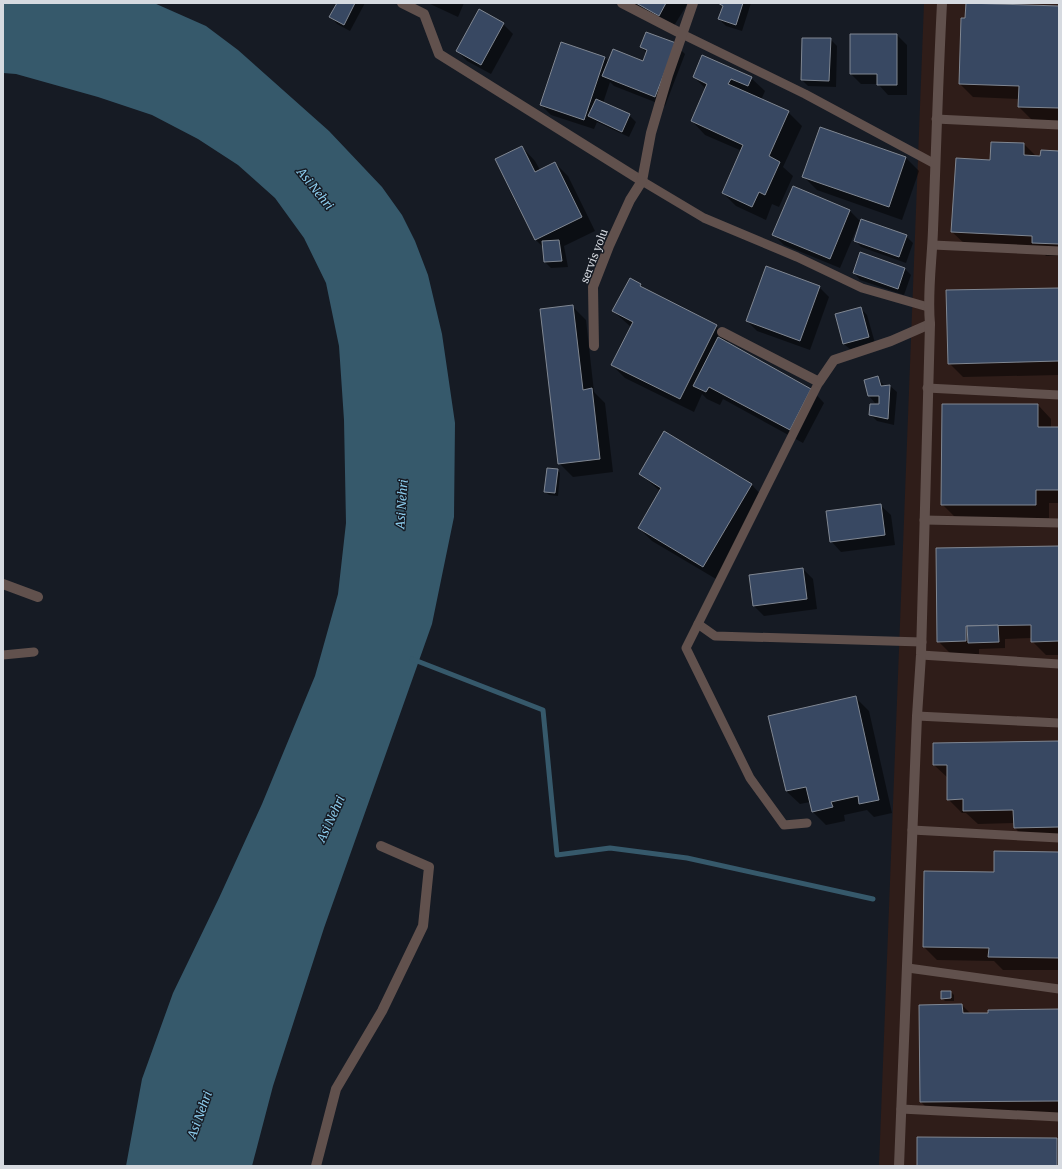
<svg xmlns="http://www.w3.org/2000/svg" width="1062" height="1169" font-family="Merriweather,serif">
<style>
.industrial{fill:#2f1d19}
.water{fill:#36596b}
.shadow{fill:#0007}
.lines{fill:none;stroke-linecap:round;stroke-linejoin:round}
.stream{stroke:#36596b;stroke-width:5}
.building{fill:#384862;stroke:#808792}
.lane{stroke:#61514d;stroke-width:9}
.street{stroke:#61514d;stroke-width:10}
.labels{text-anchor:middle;stroke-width:3;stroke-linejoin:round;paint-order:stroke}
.street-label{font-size:11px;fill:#d6dae0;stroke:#161b24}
.water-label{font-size:12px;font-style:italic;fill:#8ccced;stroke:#161b24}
</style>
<rect width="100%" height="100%" fill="#161b24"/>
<path class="industrial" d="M 924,3 L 1059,3 L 1059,1166 L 879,1166 Z"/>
<path class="water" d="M 3,3 L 154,3 L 206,26 L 238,50 L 329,131 L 382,187 L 402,215 L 415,241 L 428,275 L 442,334 L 455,423 L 454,517 L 432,624 L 324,928 L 273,1086 L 252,1166 L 126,1166 L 142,1079 L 173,993 L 219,898 L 262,804 L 315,676 L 338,594 L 346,523 L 344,420 L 339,346 L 326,283 L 304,238 L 275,198 L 238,165 L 198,139 L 152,115 L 98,97 L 16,74 L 3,73 Z"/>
<g class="shadow">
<path d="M 338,3 L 365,3 L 350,31 L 337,24 L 331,17 Z"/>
<path d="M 428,3 L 464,3 L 458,17 Z"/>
<path d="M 628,3 L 688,3 L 672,29 Z"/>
<path d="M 719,3 L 751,3 L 742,31 L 726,26 L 719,19 L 723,8 Z"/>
<path d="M 1059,7 L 1059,121 L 1032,120 L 1019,107 L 1019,99 L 973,97 L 960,84 L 962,19 Z"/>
<path d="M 503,24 L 513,34 L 491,74 L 467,61 L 457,51 Z"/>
<path d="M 897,35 L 907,45 L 907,95 L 888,95 L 878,84 L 861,84 L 851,74 Z"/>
<path d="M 830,39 L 837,46 L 836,87 L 808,86 L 802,80 Z"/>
<path d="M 675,44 L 685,54 L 665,106 L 614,86 L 610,82 L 603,103 L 629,115 L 636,122 L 629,137 L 597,122 L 594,129 L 551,115 L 541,105 L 605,58 L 609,62 L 644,63 L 647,53 L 641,47 Z"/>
<path d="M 694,77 L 751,78 L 765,91 L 761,100 L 788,112 L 802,126 L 783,167 L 793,176 L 779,207 L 772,204 L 766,220 L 736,206 L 723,193 L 742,151 L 705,135 L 692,121 L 706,89 Z"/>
<path d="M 1024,144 L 1036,156 L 1059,152 L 1059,256 L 1046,256 L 1039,248 L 966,245 L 952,232 L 991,161 Z"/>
<path d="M 522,147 L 535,161 L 540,170 L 555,163 L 568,176 L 595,231 L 564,246 L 568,267 L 551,268 L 545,262 L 543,247 L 536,240 L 497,160 Z"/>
<path d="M 905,157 L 919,171 L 902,220 L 817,190 L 804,177 Z"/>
<path d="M 794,187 L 850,211 L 861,222 L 906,236 L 913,243 L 906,263 L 861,247 L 855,240 L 861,222 L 860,221 L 840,268 L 784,245 L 774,235 Z"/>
<path d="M 905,269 L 911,275 L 904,295 L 860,280 L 854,273 Z"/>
<path d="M 640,284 L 645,289 L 716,326 L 729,340 L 727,344 L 811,389 L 824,403 L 803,443 L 723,399 L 720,405 L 707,399 L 702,394 L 694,412 L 625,378 L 612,365 L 631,327 L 613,311 Z"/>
<path d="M 819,287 L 829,297 L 810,350 L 757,331 L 747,321 Z"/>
<path d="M 1059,289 L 1059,375 L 963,377 L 949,363 Z"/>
<path d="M 572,306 L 586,320 L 594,392 L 605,403 L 613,472 L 573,477 L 559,463 Z"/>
<path d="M 860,308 L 867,315 L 875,343 L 851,350 L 844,344 L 836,315 Z"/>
<path d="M 877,378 L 885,386 L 890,386 L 897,392 L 894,425 L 877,421 L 870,414 L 880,405 L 880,402 L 875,403 L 869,396 Z"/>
<path d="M 943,405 L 1038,405 L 1051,419 L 1051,428 L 1059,428 L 1059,503 L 1049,503 L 1049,518 L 956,518 L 942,504 Z"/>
<path d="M 557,470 L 560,473 L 558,496 L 549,495 L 545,492 Z"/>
<path d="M 640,474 L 751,484 L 764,498 L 716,579 L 652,541 L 639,528 L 660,491 Z"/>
<path d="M 880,505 L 891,515 L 895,545 L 841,552 L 831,541 Z"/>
<path d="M 1059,547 L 1059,655 L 1046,655 L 1032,641 L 1032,638 L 1005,639 L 1005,648 L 979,649 L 979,654 L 952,655 L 938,641 Z"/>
<path d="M 803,569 L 813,579 L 817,609 L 764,616 L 754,606 L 750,576 Z"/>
<path d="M 855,697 L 869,711 L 892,813 L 874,817 L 867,810 L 844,815 L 845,821 L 826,825 L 813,812 L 810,802 L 800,804 L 786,791 L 770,716 Z"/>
<path d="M 1059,742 L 1059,840 L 1028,841 L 1015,828 L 1014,823 L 978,824 L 966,813 L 962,813 L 948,799 L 948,778 L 934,765 Z"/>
<path d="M 1059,853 L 1059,970 L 1003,970 L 994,961 L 937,960 L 924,947 L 995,873 Z"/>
<path d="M 951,992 L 954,995 L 954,1001 L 945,1001 L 942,998 Z"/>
<path d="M 962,1005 L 971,1014 L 1059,1010 L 1059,1114 L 934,1115 L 921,1102 Z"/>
<path d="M 1056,1139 L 1059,1141 L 1059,1166 L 918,1166 Z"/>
</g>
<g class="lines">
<path class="stream" d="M 412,659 L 543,710 L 557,855 L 610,848 L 687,858 L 873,899"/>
</g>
<g class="building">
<path d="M 337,3 L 355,3 L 344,25 L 329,17 Z"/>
<path d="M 636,3 L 666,3 L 659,16 Z"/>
<path d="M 718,3 L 743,3 L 736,25 L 718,19 L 723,6 Z"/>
<path d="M 966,3 L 1059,6 L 1059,108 L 1018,107 L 1019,86 L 959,84 L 961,18 L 965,18 Z"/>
<path d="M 479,9 L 504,23 L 481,65 L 456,51 Z"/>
<path d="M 646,32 L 676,43 L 655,97 L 602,76 L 613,49 L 643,61 L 647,50 L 640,47 Z"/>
<path d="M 850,34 L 897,34 L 897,85 L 877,85 L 877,74 L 850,74 Z"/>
<path d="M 802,38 L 831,38 L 829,81 L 801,80 Z"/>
<path d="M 561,42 L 605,57 L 584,120 L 540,105 Z"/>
<path d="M 702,55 L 752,77 L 748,86 L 731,79 L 728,84 L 789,111 L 769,156 L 780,162 L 765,195 L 759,192 L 752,207 L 722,193 L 743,145 L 691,121 L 707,84 L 693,77 Z"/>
<path d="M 596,99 L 630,114 L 622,132 L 588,116 Z"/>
<path d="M 820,127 L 906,157 L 889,207 L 802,177 Z"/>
<path d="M 991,142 L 1024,143 L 1024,155 L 1040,156 L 1041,150 L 1059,151 L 1059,244 L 1032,243 L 1032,236 L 951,232 L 956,158 L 990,160 Z"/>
<path d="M 522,146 L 535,172 L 555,162 L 582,217 L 535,240 L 495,159 Z"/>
<path d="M 793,186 L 850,210 L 830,259 L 772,235 Z"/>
<path d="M 861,219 L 907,235 L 899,257 L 854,241 Z"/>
<path d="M 559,240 L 562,261 L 544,262 L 542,241 Z"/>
<path d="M 860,252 L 905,268 L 898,289 L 853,273 Z"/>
<path d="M 766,266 L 820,286 L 800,341 L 746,321 Z"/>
<path d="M 630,278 L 641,284 L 640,286 L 717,325 L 680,399 L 611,365 L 633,322 L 612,311 Z"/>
<path d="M 1059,288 L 1059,361 L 948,364 L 946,290 Z"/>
<path d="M 573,305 L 583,390 L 592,388 L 600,459 L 558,464 L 540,309 Z"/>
<path d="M 861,307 L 869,337 L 843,344 L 835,314 Z"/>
<path d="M 718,337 L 811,389 L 790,430 L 709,387 L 706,392 L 693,386 Z"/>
<path d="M 878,376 L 881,386 L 890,385 L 888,419 L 869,415 L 870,404 L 879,404 L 879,396 L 868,396 L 864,380 Z"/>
<path d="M 942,404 L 1038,404 L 1038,427 L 1059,427 L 1059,490 L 1036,490 L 1036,505 L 941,505 Z"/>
<path d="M 664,431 L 752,484 L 703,567 L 638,528 L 661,488 L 639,474 Z"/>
<path d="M 547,468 L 558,469 L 555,493 L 544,492 Z"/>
<path d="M 881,504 L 885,535 L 830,542 L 826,511 Z"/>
<path d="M 1059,546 L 1059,641 L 1031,642 L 1031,625 L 966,626 L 966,641 L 937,642 L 936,548 Z"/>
<path d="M 803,568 L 807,599 L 753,606 L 749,575 Z"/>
<path d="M 998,625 L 999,642 L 968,643 L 967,626 Z"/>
<path d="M 856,696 L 879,800 L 859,804 L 858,796 L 831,802 L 833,807 L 812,812 L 806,787 L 786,791 L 768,716 Z"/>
<path d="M 1059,741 L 1059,827 L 1014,828 L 1013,810 L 963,811 L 963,799 L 947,800 L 947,765 L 933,765 L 933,743 Z"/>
<path d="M 994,851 L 1059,852 L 1059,958 L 988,957 L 989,948 L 923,947 L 924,871 L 994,872 Z"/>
<path d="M 941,991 L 951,991 L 951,998 L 941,999 Z"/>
<path d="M 962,1004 L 963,1013 L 988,1013 L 988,1010 L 1059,1009 L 1059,1101 L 920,1102 L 919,1005 Z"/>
<path d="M 917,1137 L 1057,1138 L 1057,1166 L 917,1166 Z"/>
</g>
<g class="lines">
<g class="lane">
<path d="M 682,34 L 805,94 L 935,164"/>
<path d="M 936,119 L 1059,125"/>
<path d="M 642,181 L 704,218 L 797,257 L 862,288 L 928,307"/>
<path d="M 933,245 L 1059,251"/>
<path d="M 927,388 L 1059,395"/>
<path d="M 924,520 L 1059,523"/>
<path d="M 698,624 L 715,636 L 922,642"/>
<path d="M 3,655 L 34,652"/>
<path d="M 921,655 L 1059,664"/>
<path d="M 917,716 L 1059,723"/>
<path d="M 807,823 L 784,825 L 750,778 L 686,648 L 819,382"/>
<path d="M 912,830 L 1059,838"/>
<path d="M 908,968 L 1059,989"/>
<path d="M 901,1109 L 1059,1117"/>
</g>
<g class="street">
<path d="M 402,3 L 424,14 L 439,54 L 642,181"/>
<path d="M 622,3 L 682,34"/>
<path d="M 722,332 L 819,382 L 834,360 L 891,341 L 930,324"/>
<path d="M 594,346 L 593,287 L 609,246 L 630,200 L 642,181 L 651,133 L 668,75 L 693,3"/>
<path d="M 3,584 L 38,597"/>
<path d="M 316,1166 L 336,1089 L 382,1011 L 423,926 L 429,867 L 381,846"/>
<path d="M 899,1166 L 917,716 L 921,655 L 930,324 C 927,293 932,261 933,230 C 936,154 938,79 942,3"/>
</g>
</g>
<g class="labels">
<g class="street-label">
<text transform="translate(594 256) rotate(-69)" y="4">servis yolu</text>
</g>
<g class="water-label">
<text transform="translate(315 189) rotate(51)" y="4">Asi Nehri</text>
<text transform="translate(402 504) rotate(-86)" y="4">Asi Nehri</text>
<text transform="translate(331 819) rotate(-65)" y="4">Asi Nehri</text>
<text transform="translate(200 1115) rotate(-70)" y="4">Asi Nehri</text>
</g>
</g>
<rect width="1062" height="1169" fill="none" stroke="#d6dae0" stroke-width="8"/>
</svg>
